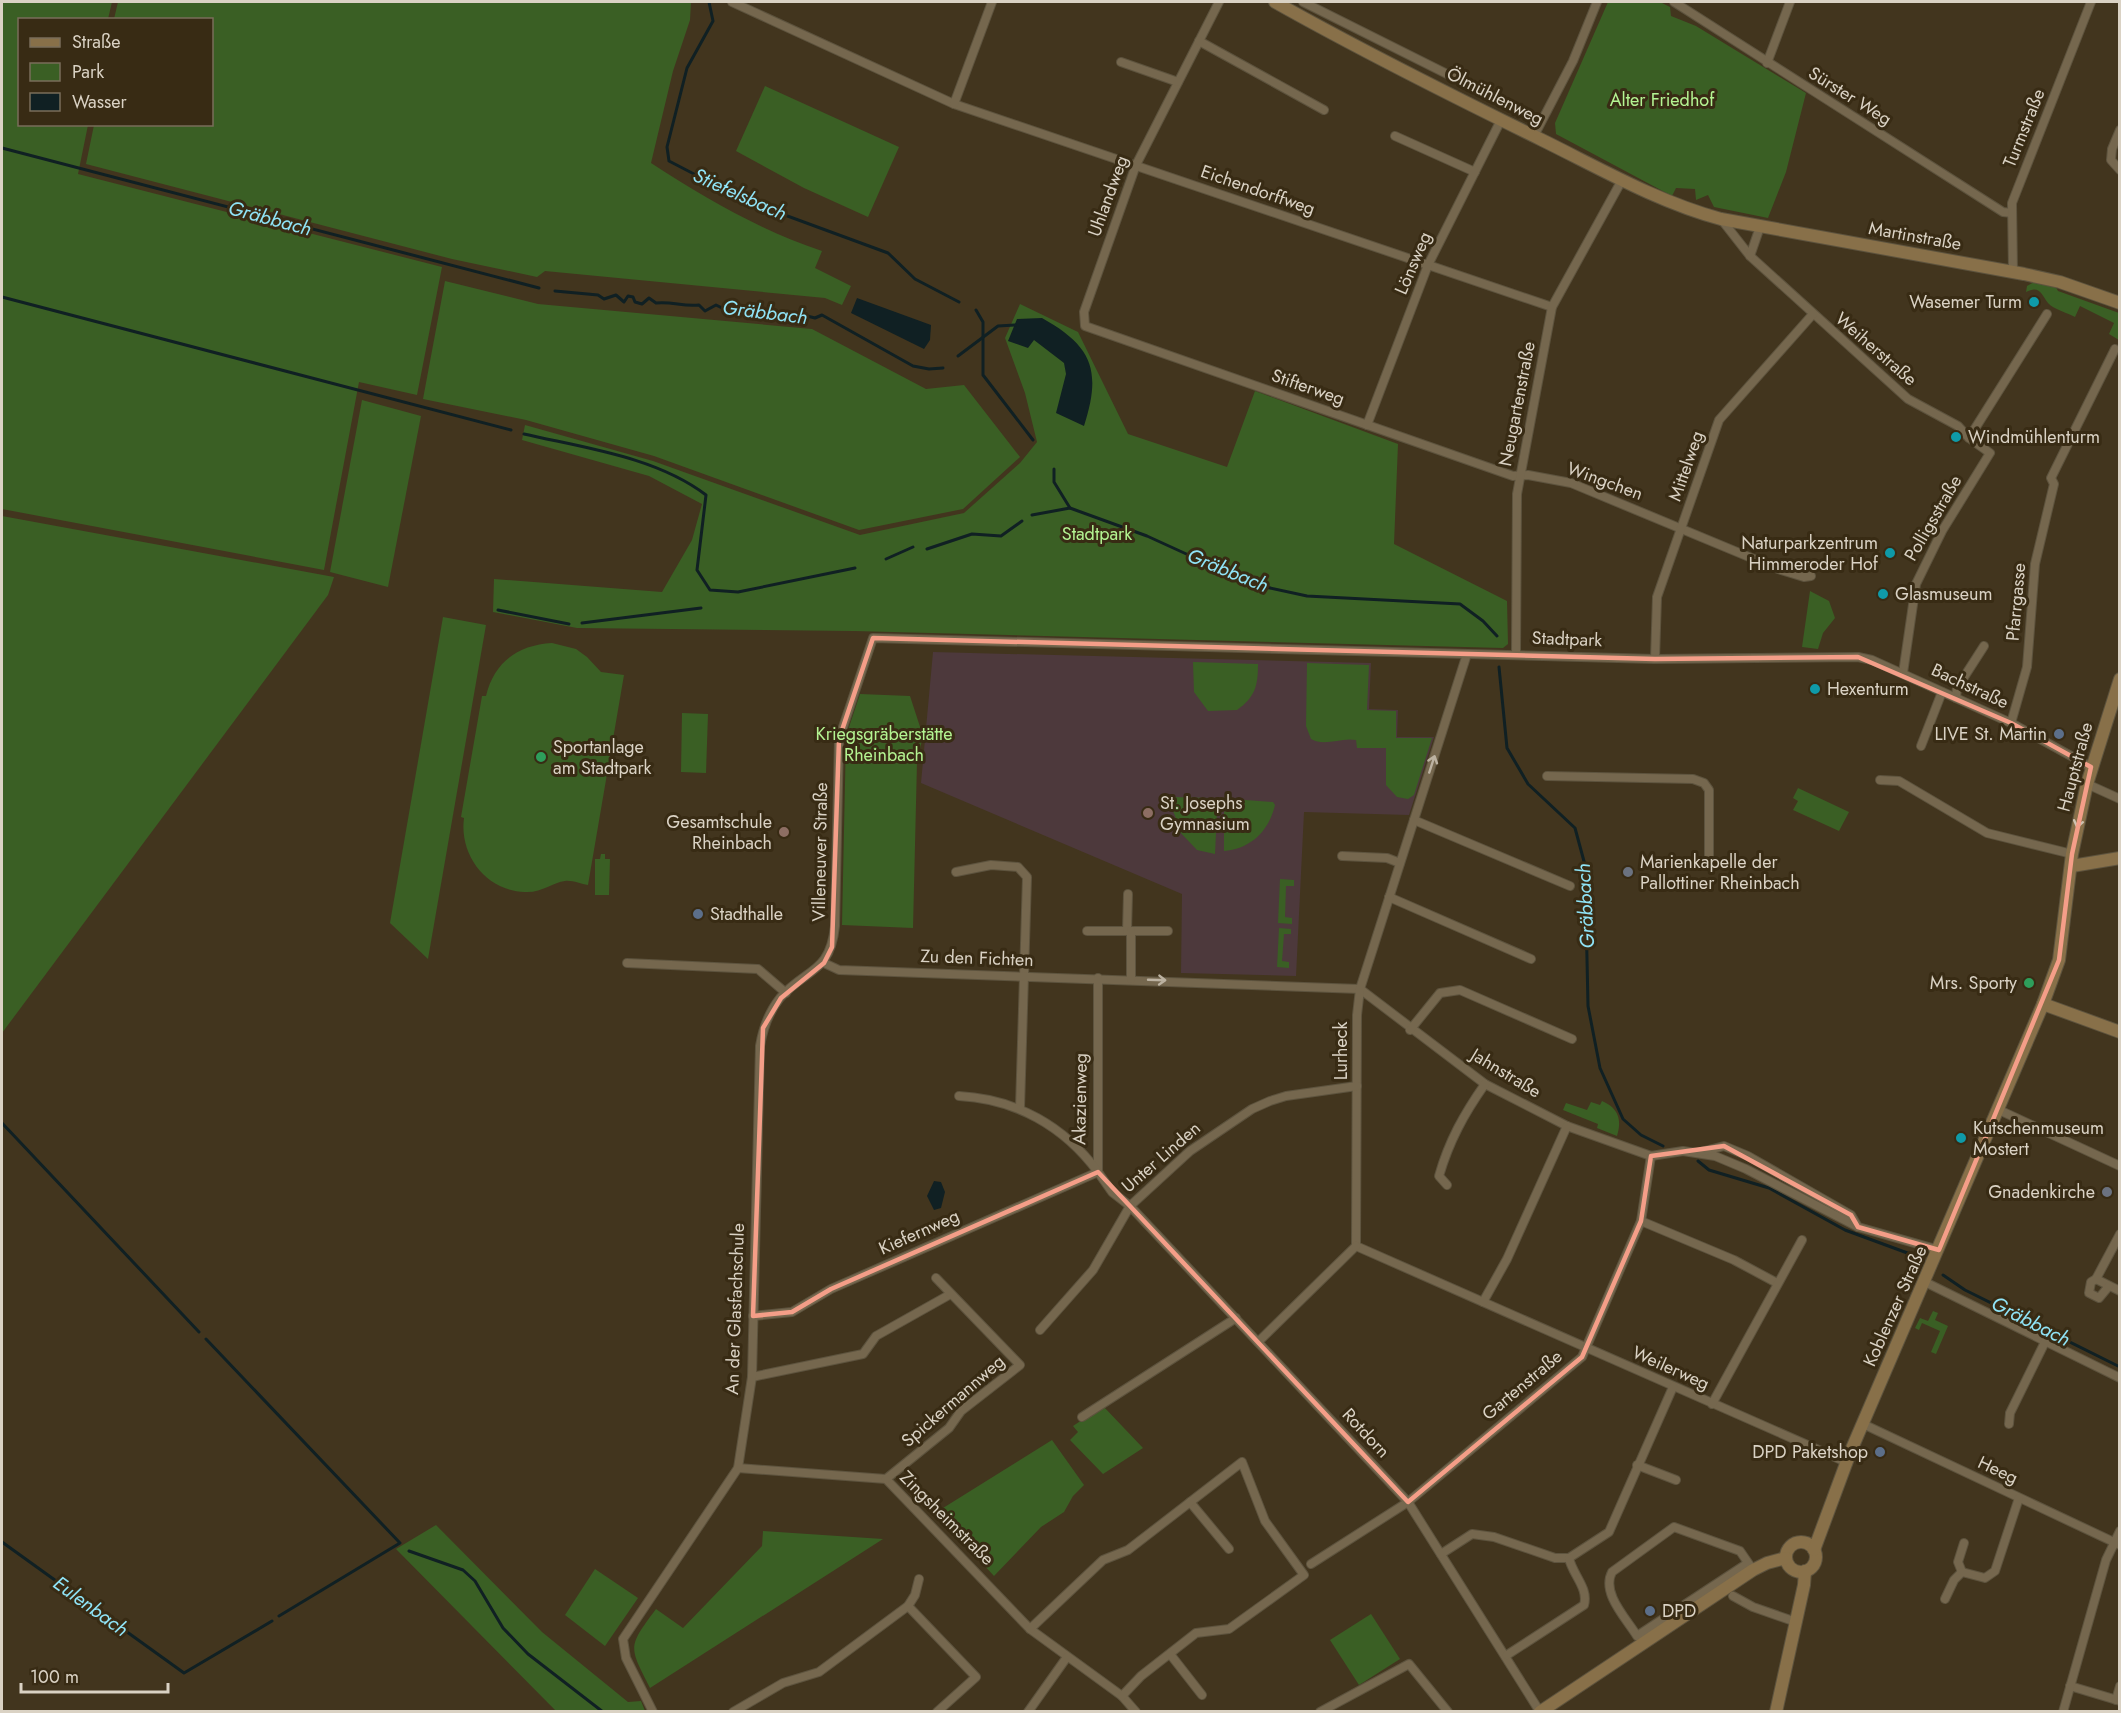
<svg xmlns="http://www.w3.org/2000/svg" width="2121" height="1713" font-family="Jost,sans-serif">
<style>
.education{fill:#4d393c}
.green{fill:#3a5f24}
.water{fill:#102023}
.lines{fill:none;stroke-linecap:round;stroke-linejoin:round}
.stream{stroke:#102023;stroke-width:3}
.street-casing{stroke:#5d533e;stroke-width:10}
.secondary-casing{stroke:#5d533e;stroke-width:14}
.street{stroke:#75674e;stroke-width:8}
.secondary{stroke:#887049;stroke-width:12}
.oneway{stroke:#bcb2a1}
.oneway2{stroke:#cec3b2}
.marked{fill:none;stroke:#f49e88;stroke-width:4.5;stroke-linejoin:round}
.culture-dot{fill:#0f9aa8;stroke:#382b14;stroke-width:2}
.service-dot{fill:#5c6f8a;stroke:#382b14;stroke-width:2}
.leisure-dot{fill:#2e9e5b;stroke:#382b14;stroke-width:2}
.education-dot{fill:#8d6e63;stroke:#382b14;stroke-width:2}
.worship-dot{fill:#6b7280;stroke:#382b14;stroke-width:2}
.labels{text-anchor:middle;stroke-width:6;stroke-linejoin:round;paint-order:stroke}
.street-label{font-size:18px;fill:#dad2c4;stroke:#382b14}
.park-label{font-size:18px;fill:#b4f492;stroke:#382b14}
.poi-label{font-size:18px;fill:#dad2c4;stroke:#382b14;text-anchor:start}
.water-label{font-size:20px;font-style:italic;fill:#90e4f7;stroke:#382b14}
</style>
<rect width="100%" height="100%" fill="#42351e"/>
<path class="education" d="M 933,652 L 1371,663 L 1369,709 L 1398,710 L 1397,737 L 1434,737 L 1409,815 L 1304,812 L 1296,976 L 1181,973 L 1182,894 L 921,783 Z"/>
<g class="green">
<path d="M 2,2 L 112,2 L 108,19 L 20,20 L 20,124 L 88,125 L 78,174 L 442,267 L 417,395 L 359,382 L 324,570 L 2,509 Z"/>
<path d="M 118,2 L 691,2 L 690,20 L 673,71 L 651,163 C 706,199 760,230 822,251 L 815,268 L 851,286 L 842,305 L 825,298 L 545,271 L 537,277 L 452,259 L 86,164 L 94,125 L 212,124 L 212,20 L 114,19 Z"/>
<path d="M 1608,2 L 1660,2 L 1670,7 L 1671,16 L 1696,26 L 1806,93 L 1786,172 L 1768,218 L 1714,207 L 1708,195 L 1696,200 L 1695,189 L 1676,188 L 1672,196 L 1556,134 L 1555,123 Z"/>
<path d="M 765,86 L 899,147 L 868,217 L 804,188 L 736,151 Z"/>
<path d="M 445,281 L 538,304 L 812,329 L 926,389 L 964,385 L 1020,457 L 963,509 L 859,530 L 654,456 L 526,420 L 423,399 Z"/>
<path d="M 2034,282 L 2055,286 L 2058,291 L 2119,313 L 2119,340 L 2109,334 L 2114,323 L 2080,306 L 2075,317 C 2068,313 2053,309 2048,303 C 2041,294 2040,285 2026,292 L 2027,286 Z"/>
<path d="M 1020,304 L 1078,332 L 1128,434 L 1227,467 L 1255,391 L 1398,444 L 1394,544 L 1507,601 L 1508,644 L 1503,648 L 854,631 L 577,628 L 493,612 L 494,579 L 662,592 L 692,540 L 702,504 L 649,476 L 522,440 L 525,425 L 653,461 L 860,535 L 964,513 L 1020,463 L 1037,442 L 1025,393 L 1005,338 Z"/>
<path d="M 362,400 L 421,416 L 388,587 L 330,572 Z"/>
<path d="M 2,516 L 334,577 L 328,595 L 2,1033 Z"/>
<path d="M 1810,591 L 1829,601 L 1835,618 L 1823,633 L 1818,649 L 1802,647 Z"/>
<path d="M 443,617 L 486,625 L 428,959 L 390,923 Z"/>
<path d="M 552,643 L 576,649 L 587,657 L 601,672 L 624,675 L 588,885 C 581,884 572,880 565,881 C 553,882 542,893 525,892 C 486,891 459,855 464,818 L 461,817 L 482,696 L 486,696 C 494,662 518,645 552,643 Z"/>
<path d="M 1193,662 L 1258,664 C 1258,686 1255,697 1237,710 L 1208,711 L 1194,692 Z"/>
<path d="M 1307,663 L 1369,665 L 1367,710 L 1396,711 L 1396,738 L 1432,738 L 1414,795 L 1408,799 L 1397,797 L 1386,785 L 1386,748 L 1357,748 L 1356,740 C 1341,737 1325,747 1311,739 L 1306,726 Z"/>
<path d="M 860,694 L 910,696 L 923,736 L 917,762 L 913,928 L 842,925 L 846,736 Z"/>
<path d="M 682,713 L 708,714 L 706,773 L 681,772 Z"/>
<path d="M 1798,788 L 1849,812 L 1839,831 L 1793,810 L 1798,801 L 1793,798 Z"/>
<path d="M 1172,797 L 1208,798 L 1210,808 L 1217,812 L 1215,854 L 1197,850 L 1178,830 L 1180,828 L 1173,811 Z"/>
<path d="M 1232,799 L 1273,802 L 1275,805 C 1269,831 1251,849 1224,851 L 1224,812 L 1230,808 Z"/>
<path d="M 601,854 L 605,854 L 605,859 L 610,859 L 609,895 L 595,895 L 595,859 L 600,859 Z"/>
<path d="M 1280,879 L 1294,880 L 1294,886 L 1286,886 L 1285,917 L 1292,918 L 1292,924 L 1278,923 Z"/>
<path d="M 1279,928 L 1291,929 L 1291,934 L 1284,934 L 1282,961 L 1289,962 L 1289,968 L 1277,967 Z"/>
<path d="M 1602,1101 C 1619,1108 1622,1121 1617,1136 L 1597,1128 L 1598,1124 L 1563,1110 L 1566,1103 L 1587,1110 L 1591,1102 L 1600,1105 Z"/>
<path d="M 1933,1311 L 1938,1313 L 1935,1320 L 1948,1326 L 1936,1354 L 1931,1352 L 1940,1331 L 1922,1323 L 1919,1330 L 1915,1328 L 1920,1318 L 1928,1321 Z"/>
<path d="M 1103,1406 L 1143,1448 L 1103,1474 L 1070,1440 L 1078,1432 L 1073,1426 Z"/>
<path d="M 1052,1440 L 1084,1485 L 1073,1496 L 1064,1512 L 1041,1527 L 994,1576 L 958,1537 L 963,1533 L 951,1519 L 947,1525 L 935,1513 Z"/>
<path d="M 436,1525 L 542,1632 L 628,1702 L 641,1701 L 645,1711 L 556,1711 L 396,1549 Z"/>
<path d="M 763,1531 L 883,1539 L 650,1688 C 629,1646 627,1648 656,1609 L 683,1628 L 762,1546 Z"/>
<path d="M 595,1569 L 638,1598 L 605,1646 L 565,1615 Z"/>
<path d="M 1371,1614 L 1400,1659 L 1359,1685 L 1330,1640 Z"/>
</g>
<g class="water">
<path d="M 857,298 L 931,325 L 930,340 L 924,349 L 851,313 Z"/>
<path d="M 1042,318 C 1092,346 1102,370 1084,426 L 1056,413 L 1066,374 L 1064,363 L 1034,340 L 1028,348 L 1008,341 L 1017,319 Z"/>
<path d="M 934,1181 L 941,1182 L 945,1192 L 941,1208 L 934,1210 L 927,1196 Z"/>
</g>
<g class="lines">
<g class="stream">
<path d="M 709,2 L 713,21 L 687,68 L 667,147 L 669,161 L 744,200 L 888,253 L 915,279 L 959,302"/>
<path d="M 2,148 L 539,288"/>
<path d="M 555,291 L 598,295 L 604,299 L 616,295 L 624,302 L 628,296 L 633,297 L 635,302 L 642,304 L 649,298 L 656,303 C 672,301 683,307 699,305 L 705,311 L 716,305 L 726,310 L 741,308 L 748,312 L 762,308 L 768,314 L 799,314 L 815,318 L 822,315 L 913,366 L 929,369 L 943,368"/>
<path d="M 2,297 L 511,430"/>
<path d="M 976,310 L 983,322 L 983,375 L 1033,440"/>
<path d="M 958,356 L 998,326 L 1015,325"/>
<path d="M 524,434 C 585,448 656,457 706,495 L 697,570 L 710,590 L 738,592 L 855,568"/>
<path d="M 1054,469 L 1054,482 L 1070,508 L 1147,536 L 1252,584 L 1307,596 L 1460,604 L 1483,621 L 1497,636"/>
<path d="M 1032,515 L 1070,508"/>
<path d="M 927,549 L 972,534 L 1001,536 L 1022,521"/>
<path d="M 886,559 L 913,547"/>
<path d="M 498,610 L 569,624"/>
<path d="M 582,623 L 701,608"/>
<path d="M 1499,667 L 1507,748 L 1528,784 L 1575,828 L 1585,865 L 1588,1006 L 1600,1068 L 1623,1119 L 1641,1135 L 1663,1146"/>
<path d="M 2,1123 L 199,1332"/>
<path d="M 1698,1161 L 1709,1170 L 1769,1188 L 1845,1230 L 1921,1258"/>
<path d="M 1943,1275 L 1965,1290 L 2120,1367"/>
<path d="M 206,1339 L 400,1543 L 279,1616"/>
<path d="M 2,1542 L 184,1673 L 272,1621"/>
<path d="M 409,1551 L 463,1570 L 475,1581 L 503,1628 L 528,1654 L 603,1712"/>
</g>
<g class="street-casing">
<g id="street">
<path d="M 732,2 L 954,104 L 1552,307"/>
<path d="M 1219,2 L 1136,165 L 1084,312 L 1085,326 L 1513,476 L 1528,475 L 1571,483 L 1778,569 L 1804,577 L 1811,576"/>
<path d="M 1303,2 L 1541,121"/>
<path d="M 1674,2 L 2003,212 L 2012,213"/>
<path d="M 1199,41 L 1324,110"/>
<path d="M 1121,62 L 1178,82"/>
<path d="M 1767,63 L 1790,2"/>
<path d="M 954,104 L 992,2"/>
<path d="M 2120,130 L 2112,149 L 2111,160 L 2120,170"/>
<path d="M 1395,136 L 1475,172"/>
<path d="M 1534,136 L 1573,61 L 1597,2"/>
<path d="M 1721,219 L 1750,256 L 1908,399 L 1958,426 L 1969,438 L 1990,453 L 1942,531 L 1916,584 L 1903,673"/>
<path d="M 1750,256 L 1760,227"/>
<path d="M 2013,272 L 2012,203 L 2091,2"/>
<path d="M 1367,425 L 1428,265 L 1501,120"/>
<path d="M 1969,438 L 2047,314"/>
<path d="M 1516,653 L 1517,494 L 1552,307 L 1622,180"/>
<path d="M 1655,659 L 1657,597 L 1719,420 L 1813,314"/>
<path d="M 1956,698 L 1957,688 L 1984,646"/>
<path d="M 2011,723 L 2027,667 L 2035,564 L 2054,484 L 2051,478 L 2115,349"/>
<path d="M 1921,746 L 1942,692"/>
<path d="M 1547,776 L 1693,779 L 1704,783 L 1709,790 L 1709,863"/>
<path d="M 1880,780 L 1899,781 L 1987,833 L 2072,854"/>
<path d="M 2087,784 L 2120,799"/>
<path d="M 1414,820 L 1570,886"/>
<path d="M 1342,856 L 1387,858 L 1400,863"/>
<path d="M 956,872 L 991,865 L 1018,867 L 1027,877 L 1020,1108"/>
<path d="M 1389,897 L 1531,959"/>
<path d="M 1087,931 L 1168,931"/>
<path d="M 1127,931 L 1128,894"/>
<path d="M 627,963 L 758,969 L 786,993"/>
<path d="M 824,963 L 839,970 L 1360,989"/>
<path d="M 1098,978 L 1098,1172 L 1112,1192 L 1130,1206 L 1408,1502 L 1540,1712"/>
<path d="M 1131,979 L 1131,931"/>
<path d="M 1360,989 L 1485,1084 L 1567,1126 L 1651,1156 L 1683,1151 L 1715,1156 L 1746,1169 L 1858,1227 L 1939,1250"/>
<path d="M 1410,1030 L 1440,993 L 1460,990 L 1572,1039"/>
<path d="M 1999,1110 L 2120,1166"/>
<path d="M 1701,1152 L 1724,1146 L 1748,1156 L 1851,1215 L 1858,1227"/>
<path d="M 1447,1185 L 1439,1176 C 1449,1141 1464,1114 1485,1084"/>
<path d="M 1641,1221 L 1734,1260 L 1777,1283"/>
<path d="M 1356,1246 L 1357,1015 L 1360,989 L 1467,654"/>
<path d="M 1356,1246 L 1846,1462"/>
<path d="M 2096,1279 L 2120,1291"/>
<path d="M 1925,1282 L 2120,1378"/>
<path d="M 2109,1286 L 2099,1298 L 2089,1293 L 2091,1282 L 2096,1279 L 2120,1234"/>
<path d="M 1483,1302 L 1507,1259 L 1567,1126"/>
<path d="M 753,1316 L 792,1312 L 831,1289 L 1098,1172 C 1064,1126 1016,1099 959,1096"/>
<path d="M 1040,1330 L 1093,1270 L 1130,1206 L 1190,1151 L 1252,1109 L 1270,1101 L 1286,1096 L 1357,1086"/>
<path d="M 1258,1342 L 1356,1246"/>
<path d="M 752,1377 L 863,1354 L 876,1336 L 949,1295"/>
<path d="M 1712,1404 L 1802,1240"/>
<path d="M 1082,1417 L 1236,1318"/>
<path d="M 1863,1424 L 2120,1545"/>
<path d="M 2009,1424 L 2010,1413 L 2046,1340"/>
<path d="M 1637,1465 L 1676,1480"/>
<path d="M 738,1468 L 886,1479 L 1030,1629 L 1122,1696 L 1136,1712"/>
<path d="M 886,1479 L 949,1428 L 961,1411 L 1020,1365 L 936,1278"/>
<path d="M 1190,1502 L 1229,1549"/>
<path d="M 1441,1554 L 1472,1534 L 1494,1537 L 1555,1558 L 1569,1558 L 1609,1532 L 1673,1387"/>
<path d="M 1748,1563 L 1637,1636 C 1626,1618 1601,1593 1612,1572 L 1674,1527 L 1740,1551 L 1753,1570"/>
<path d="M 1311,1564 L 1408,1502 L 1582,1357 L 1641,1221 L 1651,1156"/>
<path d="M 1962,1572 L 1958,1562 L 1964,1543"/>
<path d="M 1733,1596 L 1753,1607 L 1796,1622"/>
<path d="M 1945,1599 L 1954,1580 L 1962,1572 L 1985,1578 L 1995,1571 L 2019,1498"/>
<path d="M 908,1606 L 976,1677 L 937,1712"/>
<path d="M 1030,1629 L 1103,1560 L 1128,1550 L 1242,1462 L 1265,1521 L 1304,1575 L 1229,1629 L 1196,1633 L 1141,1676 L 1122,1696"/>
<path d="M 1170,1654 L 1202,1695"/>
<path d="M 1507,1655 L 1584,1605 C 1589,1588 1572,1574 1569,1558"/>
<path d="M 2070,1686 L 2120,1701"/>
<path d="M 2116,1700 L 2120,1686"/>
<path d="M 653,1712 L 626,1658 L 623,1639 L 738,1468 L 752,1377 L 760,1046 C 763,1028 768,1013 780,998 C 806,968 830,974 835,926 L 839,739 L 873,638 L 1655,659 L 1858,657 L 1872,660 L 2011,723 L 2091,767"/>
<path d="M 733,1712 L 783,1683 L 819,1672 L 908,1606 L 915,1595 L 919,1579"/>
<path d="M 1028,1712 L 1067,1657"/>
<path d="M 1320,1712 L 1409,1664 L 1448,1712"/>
<path d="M 2063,1712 L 2106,1560 L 2120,1531"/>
</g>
</g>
<g class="secondary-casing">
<g id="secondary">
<path d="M 1275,2 C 1362,51 1452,96 1542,140 C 1601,169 1658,202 1721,219 L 2024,274 L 2060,282 L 2120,303"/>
<path d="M 2072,866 L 2120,858"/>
<path d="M 2043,1004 L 2120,1032"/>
<circle cx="1801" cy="1557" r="15"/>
<path d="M 1814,1550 L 1850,1453 L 2043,1004 L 2059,960 L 2072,854 L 2087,784 L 2120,679"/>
<path d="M 1540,1712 L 1753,1570 L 1767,1563 L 1786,1558"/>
<path d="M 1776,1712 L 1804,1585 L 1805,1571"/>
</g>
</g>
<use href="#street" class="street"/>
<use href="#secondary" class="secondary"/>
</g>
<defs><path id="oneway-shaft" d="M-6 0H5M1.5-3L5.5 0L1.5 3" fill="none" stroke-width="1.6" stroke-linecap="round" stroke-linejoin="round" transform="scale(1.5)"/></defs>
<g class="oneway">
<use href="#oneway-shaft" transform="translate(1432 764) rotate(-72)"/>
<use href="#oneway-shaft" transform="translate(1157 980) rotate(2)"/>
</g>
<use class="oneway2" href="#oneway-shaft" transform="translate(2079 819) rotate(103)"/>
<path class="marked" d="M 873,638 L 1655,659 L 1858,657 L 2011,723 L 2091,767 L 2072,854 L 2059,960 L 1939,1250 L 1858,1227 L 1851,1215 L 1724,1146 L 1651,1156 L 1641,1221 L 1582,1357 L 1408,1502 L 1098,1172 L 831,1289 L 792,1312 L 753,1316 L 763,1028 L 781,998 L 824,963 L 832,947 L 839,739 Z"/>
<g class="culture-dot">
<circle cx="2034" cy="302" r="6"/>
<circle cx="1956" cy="437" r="6"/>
<circle cx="1890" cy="553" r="6"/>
<circle cx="1883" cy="594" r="6"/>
<circle cx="1815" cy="689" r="6"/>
<circle cx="1961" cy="1138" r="6"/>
</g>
<g class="service-dot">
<circle cx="2059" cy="734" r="6"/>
<circle cx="698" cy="914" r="6"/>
<circle cx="1880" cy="1452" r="6"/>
<circle cx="1650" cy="1611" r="6"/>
</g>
<g class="leisure-dot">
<circle cx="541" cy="757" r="6"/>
<circle cx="2029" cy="983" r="6"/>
</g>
<g class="education-dot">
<circle cx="1148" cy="813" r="6"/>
<circle cx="784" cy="832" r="6"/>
</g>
<g class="worship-dot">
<circle cx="1628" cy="872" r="6"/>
<circle cx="2107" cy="1192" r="6"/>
</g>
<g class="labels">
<g class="street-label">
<text transform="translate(1495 96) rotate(27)" y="6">Ölmühlenweg</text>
<text transform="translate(1850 96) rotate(32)" y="6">Sürster Weg</text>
<text transform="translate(2024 128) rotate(-68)" y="6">Turmstraße</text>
<text transform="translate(1258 190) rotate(19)" y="6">Eichendorffweg</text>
<text transform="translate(1108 196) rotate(-70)" y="6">Uhlandweg</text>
<text transform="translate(1915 236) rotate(10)" y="6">Martinstraße</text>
<text transform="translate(1413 263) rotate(-67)" y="6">Lönsweg</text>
<text transform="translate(1876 349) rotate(41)" y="6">Weiherstraße</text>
<text transform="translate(1308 387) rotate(19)" y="6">Stifterweg</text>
<text transform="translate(1517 404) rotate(-79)" y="6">Neugartenstraße</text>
<text transform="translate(1686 466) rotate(-71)" y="6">Mittelweg</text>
<text transform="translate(1605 481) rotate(20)" y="6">Wingchen</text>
<text transform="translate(1933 518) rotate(-60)" y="6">Polligsstraße</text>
<text transform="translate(2016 602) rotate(-85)" y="6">Pfarrgasse</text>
<text transform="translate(1567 639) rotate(2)" y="6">Stadtpark</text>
<text transform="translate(1970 686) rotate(25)" y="6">Bachstraße</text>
<text transform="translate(2075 767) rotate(-75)" y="6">Hauptstraße</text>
<text transform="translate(820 852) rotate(-89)" y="6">Villeneuver Straße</text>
<text transform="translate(977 958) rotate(2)" y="6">Zu den Fichten</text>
<text transform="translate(1341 1051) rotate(-90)" y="6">Lurheck</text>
<text transform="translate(1506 1073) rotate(31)" y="6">Jahnstraße</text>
<text transform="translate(1080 1099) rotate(-89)" y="6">Akazienweg</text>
<text transform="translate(1161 1157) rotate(-41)" y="6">Unter Linden</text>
<text transform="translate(919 1232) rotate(-24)" y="6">Kiefernweg</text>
<text transform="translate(1895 1306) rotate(-66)" y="6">Koblenzer Straße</text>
<text transform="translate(735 1309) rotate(-88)" y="6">An der Glasfachschule</text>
<text transform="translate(1671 1368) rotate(24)" y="6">Weilerweg</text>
<text transform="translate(1522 1385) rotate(-40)" y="6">Gartenstraße</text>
<text transform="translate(953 1401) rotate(-41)" y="6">Spickermannweg</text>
<text transform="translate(1366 1433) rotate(47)" y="6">Rotdorn</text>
<text transform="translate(1998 1470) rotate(25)" y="6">Heeg</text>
<text transform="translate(947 1518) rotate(45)" y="6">Zingsheimstraße</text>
</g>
<g class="park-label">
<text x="1662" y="106">Alter Friedhof</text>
<text x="1097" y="540">Stadtpark</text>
<text x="884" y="740">Kriegsgräberstätte<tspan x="884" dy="21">Rheinbach</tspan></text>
</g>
<g class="poi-label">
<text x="2022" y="308" text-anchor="end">Wasemer Turm</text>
<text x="1968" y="443">Windmühlenturm</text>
<text x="1878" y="549" text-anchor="end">Naturparkzentrum<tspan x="1878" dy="21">Himmeroder Hof</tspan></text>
<text x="1895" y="600">Glasmuseum</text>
<text x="1827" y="695">Hexenturm</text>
<text x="2047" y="740" text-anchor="end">LIVE St. Martin</text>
<text x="553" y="753">Sportanlage<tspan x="553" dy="21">am Stadtpark</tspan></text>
<text x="1160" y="809">St. Josephs<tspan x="1160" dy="21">Gymnasium</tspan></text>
<text x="772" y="828" text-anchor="end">Gesamtschule<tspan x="772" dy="21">Rheinbach</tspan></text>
<text x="1640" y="868">Marienkapelle der<tspan x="1640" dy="21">Pallottiner Rheinbach</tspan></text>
<text x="710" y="920">Stadthalle</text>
<text x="2017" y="989" text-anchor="end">Mrs. Sporty</text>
<text x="1973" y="1134">Kutschenmuseum<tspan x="1973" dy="21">Mostert</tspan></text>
<text x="2095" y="1198" text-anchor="end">Gnadenkirche</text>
<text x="1868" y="1458" text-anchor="end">DPD Paketshop</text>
<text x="1662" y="1617">DPD</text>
</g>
<g class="water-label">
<text transform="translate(740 194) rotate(24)" y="7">Stiefelsbach</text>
<text transform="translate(270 218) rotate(15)" y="7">Gräbbach</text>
<text transform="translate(765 312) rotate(7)" y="7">Gräbbach</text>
<text transform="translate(1228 570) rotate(22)" y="7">Gräbbach</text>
<text transform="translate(1585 906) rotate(-93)" y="7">Gräbbach</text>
<text transform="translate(2031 1321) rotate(27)" y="7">Gräbbach</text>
<text transform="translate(91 1606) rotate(36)" y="7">Eulenbach</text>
</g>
</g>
<rect width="2121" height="1713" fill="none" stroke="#dad2c4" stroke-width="6"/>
<rect x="18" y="18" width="195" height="108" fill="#382b14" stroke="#796e5a" stroke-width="1.5"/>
<rect x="30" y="38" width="30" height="9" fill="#887049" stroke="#796e5a" stroke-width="1.5"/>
<text x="72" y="48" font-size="18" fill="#dad2c4">Straße</text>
<rect x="30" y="63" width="30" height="18" fill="#3a5f24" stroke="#796e5a" stroke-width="1.5"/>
<text x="72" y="78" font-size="18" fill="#dad2c4">Park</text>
<rect x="30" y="93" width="30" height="18" fill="#102023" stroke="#796e5a" stroke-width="1.5"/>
<text x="72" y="108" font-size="18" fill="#dad2c4">Wasser</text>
<path d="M21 1683v9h147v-9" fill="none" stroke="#dad2c4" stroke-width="3"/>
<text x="30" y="1683" font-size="18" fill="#dad2c4" stroke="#382b14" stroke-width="4.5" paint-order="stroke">100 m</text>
</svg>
